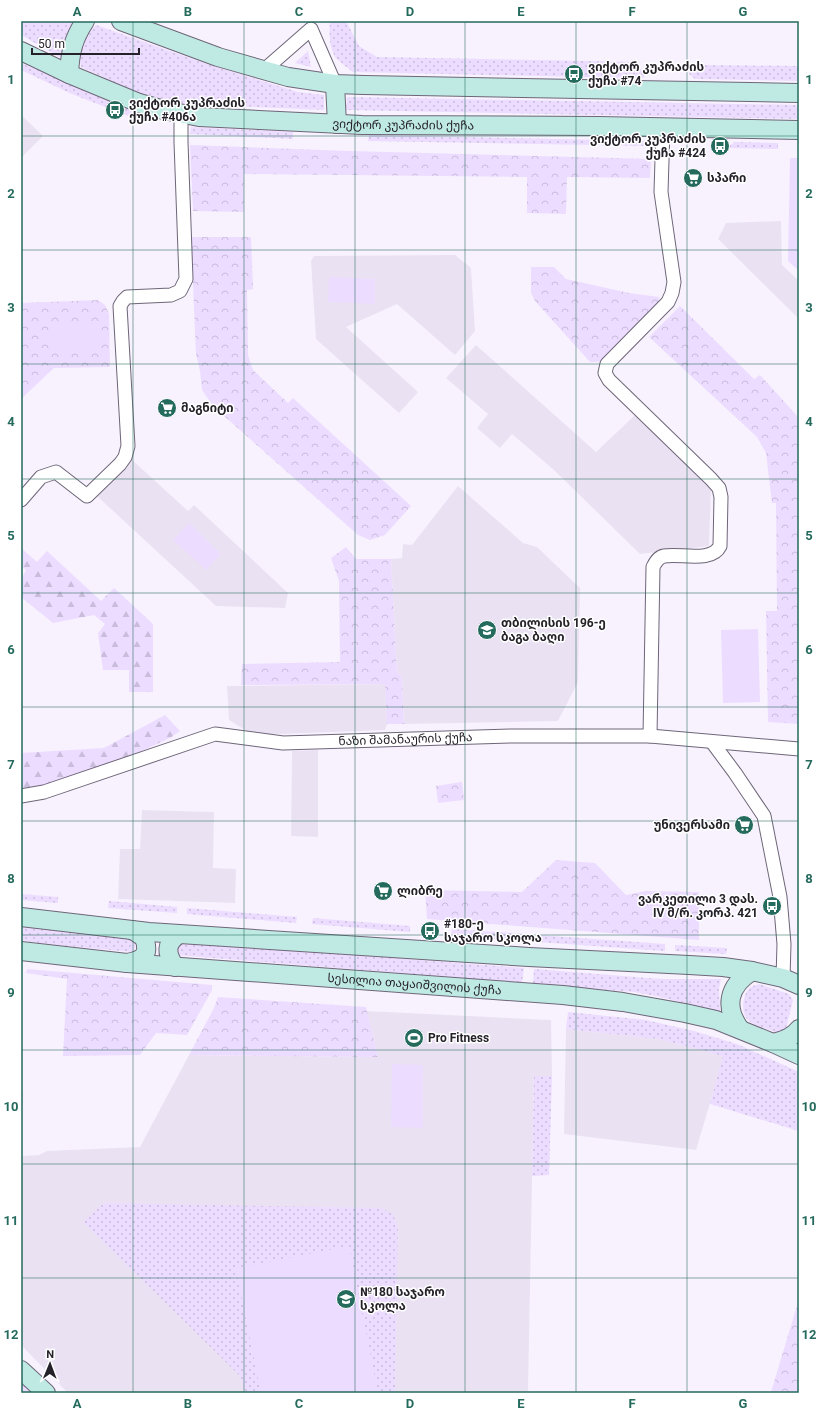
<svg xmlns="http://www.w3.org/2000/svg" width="820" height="1414" font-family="Roboto,'Noto Sans Georgian',sans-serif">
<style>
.built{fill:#eae2f3}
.grass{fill:url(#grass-dots)}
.forest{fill:url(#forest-firs)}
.park{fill:url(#park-crowns)}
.pitch{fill:#ecdcff}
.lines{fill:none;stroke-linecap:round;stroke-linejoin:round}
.street-casing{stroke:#6e6678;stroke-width:15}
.secondary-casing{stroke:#6e6678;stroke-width:20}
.street{stroke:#fff;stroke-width:13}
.secondary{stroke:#bfeae3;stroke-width:18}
.grid{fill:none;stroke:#246a5d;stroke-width:1;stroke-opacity:0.55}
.labels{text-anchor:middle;stroke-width:3;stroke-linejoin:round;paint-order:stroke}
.poi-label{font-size:12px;font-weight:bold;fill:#252129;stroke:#fff;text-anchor:start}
.street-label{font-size:12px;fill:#252129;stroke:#fff}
.neatline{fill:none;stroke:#246a5d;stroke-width:1.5}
.grid-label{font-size:13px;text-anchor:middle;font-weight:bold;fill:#246a5d}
</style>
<defs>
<pattern id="grass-dots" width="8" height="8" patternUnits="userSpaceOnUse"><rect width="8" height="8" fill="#ecdcff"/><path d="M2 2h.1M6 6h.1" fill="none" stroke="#cabcdb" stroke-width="1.8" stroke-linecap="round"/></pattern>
<pattern id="forest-firs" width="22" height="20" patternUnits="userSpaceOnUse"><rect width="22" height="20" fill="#ecdcff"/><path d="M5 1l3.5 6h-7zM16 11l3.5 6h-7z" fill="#cabcdb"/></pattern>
<pattern id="park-crowns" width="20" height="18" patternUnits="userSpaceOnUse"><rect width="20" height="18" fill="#ecdcff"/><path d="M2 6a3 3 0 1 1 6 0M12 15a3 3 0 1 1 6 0" fill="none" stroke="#cabcdb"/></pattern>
</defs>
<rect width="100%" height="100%" fill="#f8f2ff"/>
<g class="built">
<path d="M 21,115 L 43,136 L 21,158 Z"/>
<path d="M 781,221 L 782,265 L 799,281 L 799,319 L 718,239 L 726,223 Z"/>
<path d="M 455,255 L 471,268 L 475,331 L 455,355 L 397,304 L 346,327 L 418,392 L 399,413 L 316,339 L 311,261 L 314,256 Z"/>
<path d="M 476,345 L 596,452 L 636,414 L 711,487 L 709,546 L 640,554 L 555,471 L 512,434 L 500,448 L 477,428 L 488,414 L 446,378 Z"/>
<path d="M 131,459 L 188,511 L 194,505 L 288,593 L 285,608 L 216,606 L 97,496 Z"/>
<path d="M 458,486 L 523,543 L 537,547 L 580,588 L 578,682 L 558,721 L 404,724 L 402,676 L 397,672 L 391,559 L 402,558 L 403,544 L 412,545 Z"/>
<path d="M 386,684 L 387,724 L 385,730 L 253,735 L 229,720 L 227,686 Z"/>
<path d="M 318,750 L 318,837 L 291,836 L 292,751 Z"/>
<path d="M 142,810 L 214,812 L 213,868 L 236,869 L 235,903 L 118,899 L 120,849 L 140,849 Z"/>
<path d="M 366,1011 L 551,1020 L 552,1076 L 534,1076 L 528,1393 L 68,1393 L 21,1345 L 21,1156 L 39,1155 L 47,1151 L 140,1147 L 189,1055 L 378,1057 Z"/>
<path d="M 566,1029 L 659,1039 L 724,1056 L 696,1150 L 564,1134 Z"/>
</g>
<g class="grass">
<path d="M 21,21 L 74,21 C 66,33 62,44 61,58 L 21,35 Z"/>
<path d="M 330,21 L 346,21 L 359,46 L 377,57 L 638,62 L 638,69 L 651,69 L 643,78 L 631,78 L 353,72 C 348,68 341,63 336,58 C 329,49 329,32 330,21 Z"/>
<path d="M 96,25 L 207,64 L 298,92 L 324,95 L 324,110 L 184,104 L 142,95 L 81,67 C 78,51 85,36 96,25 Z"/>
<path d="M 308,51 L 311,67 L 295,63 Z"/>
<path d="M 21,63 L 144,115 L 141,121 L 72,94 L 21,70 Z"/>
<path d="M 701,65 L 799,66 L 799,81 L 695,79 L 690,75 L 688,70 L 700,71 Z"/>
<path d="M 347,97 L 799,105 L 799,119 L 346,110 Z"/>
<path d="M 191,127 L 293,132 L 293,139 L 190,134 Z"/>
<path d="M 369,135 L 651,141 L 651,146 L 368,141 Z"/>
<path d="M 735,142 L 778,143 L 778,149 L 726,148 Z"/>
<path d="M 21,894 L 58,897 L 58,903 L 21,900 Z"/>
<path d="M 109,901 L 177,907 L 177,913 L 108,908 Z"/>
<path d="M 187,908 L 297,917 L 296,923 L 187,914 Z"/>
<path d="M 313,918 L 410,926 L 410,932 L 312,924 Z"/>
<path d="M 21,926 L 57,931 L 131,937 L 136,941 L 135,948 L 132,952 L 45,944 L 21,940 Z"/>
<path d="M 452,929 L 527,934 L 527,941 L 451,936 Z"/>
<path d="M 537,935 L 665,944 L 665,951 L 537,942 Z"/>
<path d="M 178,941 L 524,968 L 522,983 L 176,955 Z"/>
<path d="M 675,945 L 727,948 L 726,954 L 675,951 Z"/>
<path d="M 534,969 L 661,979 L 721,979 L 719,989 L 720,1012 L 660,997 L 634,992 L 533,984 Z"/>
<path d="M 759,984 L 789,994 L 793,1000 L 786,1028 L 782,1032 L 777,1033 C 771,1030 752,1025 748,1020 C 740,1012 742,991 753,986 C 755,985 757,985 759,984 Z"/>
<path d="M 568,1012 L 646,1020 L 694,1031 L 737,1044 L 799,1072 L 799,1131 L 710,1104 L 723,1056 L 659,1039 L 566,1029 Z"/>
<path d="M 534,1076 L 552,1076 L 549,1175 L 532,1176 Z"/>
<path d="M 21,1093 L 23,1093 L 21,1156 Z"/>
<path d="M 104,1203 L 381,1208 L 393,1214 L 398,1229 L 395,1393 L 245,1393 L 240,1376 L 83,1222 Z"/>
</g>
<g class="forest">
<path d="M 21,548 L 37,562 L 47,551 L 101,601 L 114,588 L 153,624 L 153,692 L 129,692 L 129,670 L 103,670 L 98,633 L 105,624 L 94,615 L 53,623 L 21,597 L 21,580 L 26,570 L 21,565 Z"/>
<path d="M 165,715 L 180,731 L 170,738 L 94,773 L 57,783 L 21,790 L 21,753 L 104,748 Z"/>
<path d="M 21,1382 L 32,1393 L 33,1393 L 21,1393 Z"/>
</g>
<g class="park">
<path d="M 190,145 L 350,151 L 651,159 L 650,178 L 567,177 L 566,214 L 527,213 L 527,177 L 244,174 L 244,212 L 193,211 Z"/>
<path d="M 191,237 L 251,237 L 253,289 L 247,290 L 248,355 L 253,370 L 288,403 L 293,398 L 411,506 L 385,535 L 370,540 L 358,535 L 213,406 L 202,390 L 200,371 L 196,354 Z"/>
<path d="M 531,267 L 554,267 L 566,279 L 629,293 L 659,297 L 659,306 L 604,360 L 598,362 L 590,362 L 535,301 L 531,293 Z"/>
<path d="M 98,300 L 105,305 L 109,314 L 110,367 L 54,368 L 21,399 L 21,303 Z"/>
<path d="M 680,306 L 754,379 L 760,375 L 799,418 L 799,724 L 768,722 L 766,611 L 777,611 L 776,503 L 772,503 L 766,453 L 757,437 L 649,337 Z"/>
<path d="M 346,547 L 356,559 L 391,559 L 397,672 L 402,676 L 404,724 L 387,724 L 385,684 L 241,685 L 242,664 L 340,662 L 339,581 L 331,558 Z"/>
<path d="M 462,782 L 464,800 L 438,803 L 436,786 Z"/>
<path d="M 556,860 L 595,863 L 626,895 L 646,891 L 699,892 L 699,940 L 427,919 L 425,890 L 522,892 Z"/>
<path d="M 27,969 L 212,985 L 212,990 L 187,1035 L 156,1033 L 140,1055 L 63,1056 L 67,979 L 26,973 Z"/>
<path d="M 218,997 L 366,1007 L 378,1057 L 189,1055 L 214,1008 Z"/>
<path d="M 799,1299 L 799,1393 L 773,1393 L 771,1392 Z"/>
</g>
<g class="pitch">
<path d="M 790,158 L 799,158 L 799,271 L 788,261 Z"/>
<path d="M 329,277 L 375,279 L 375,304 L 328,302 Z"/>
<path d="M 50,321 L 100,323 L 99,350 L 49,347 Z"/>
<path d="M 189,523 L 221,554 L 206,570 L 173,540 Z"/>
<path d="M 758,629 L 760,702 L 723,703 L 721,630 Z"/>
<path d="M 392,1064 L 423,1065 L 423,1128 L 391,1127 Z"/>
<path d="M 349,1246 L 378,1393 L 261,1393 L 236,1268 Z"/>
</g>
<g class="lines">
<g class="street-casing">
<g id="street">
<path d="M 263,71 L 311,29 L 335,84"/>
<path d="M 21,500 L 41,477 L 56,472 L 87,496 L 120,464 L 125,457 L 128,446 L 120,306 L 123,301 L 127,297 L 171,295 L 180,291 L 186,279 L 181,142 L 181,115"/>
<path d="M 650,736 L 653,567 C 655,563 658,557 664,556 C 680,553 712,563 720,546 L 721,497 L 719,488 L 711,479 L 609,380 L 605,373 L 607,364 L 668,302 L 672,293 L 674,282 L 661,192 L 663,128"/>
<path d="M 712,742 L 735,773 L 764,816 L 780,897 L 784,944 L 783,978"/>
<path id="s1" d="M 21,796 L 44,792 L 215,734 L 283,743 L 511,736 L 650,736 L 799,749"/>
</g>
</g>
<g class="secondary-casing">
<g id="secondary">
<path d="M 121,21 L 218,57 L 288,77 L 335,84 L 364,85 L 799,93"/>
<path id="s2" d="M 21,51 L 69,74 L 139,103 L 164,110 L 199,117 L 362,125 L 599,126 L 799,130"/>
<path d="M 69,74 C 70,53 73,39 85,21"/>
<path d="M 335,84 L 337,124"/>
<path d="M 21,917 L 149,932 L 529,957 L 689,965 L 723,967 L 752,971 L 783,978 L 799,985"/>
<path id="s3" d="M 21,951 L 127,963 L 563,995 L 623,1002 L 685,1013 L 716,1020 L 773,1043 L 799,1055"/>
<path d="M 127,963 C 137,961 148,958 146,946 C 146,943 145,940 143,937 C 140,935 136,932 132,930"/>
<path d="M 175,967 C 166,953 165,944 179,934"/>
<path d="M 740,1029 C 724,1007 728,986 752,971"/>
<path d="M 773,1043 C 783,1041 793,1037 799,1029"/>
<path d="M 21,1370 L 46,1393"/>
</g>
</g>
<use href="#street" class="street"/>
<use href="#secondary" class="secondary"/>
</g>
<path class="grid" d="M 133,21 L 133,1393M 244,21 L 244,1393M 355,21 L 355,1393M 465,21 L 465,1393M 576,21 L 576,1393M 687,21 L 687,1393M 21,136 L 799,136M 21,250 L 799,250M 21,364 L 799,364M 21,479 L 799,479M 21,593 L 799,593M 21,707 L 799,707M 21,821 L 799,821M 21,935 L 799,935M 21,1050 L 799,1050M 21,1164 L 799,1164M 21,1278 L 799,1278"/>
<defs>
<g id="bus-disc" transform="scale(1)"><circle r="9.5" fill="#246a5d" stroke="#fff"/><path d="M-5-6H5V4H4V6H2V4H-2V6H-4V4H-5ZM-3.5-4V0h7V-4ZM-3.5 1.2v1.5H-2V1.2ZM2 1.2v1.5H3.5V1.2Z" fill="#fff"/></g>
<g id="supermarket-disc" transform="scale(1)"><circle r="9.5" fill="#246a5d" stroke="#fff"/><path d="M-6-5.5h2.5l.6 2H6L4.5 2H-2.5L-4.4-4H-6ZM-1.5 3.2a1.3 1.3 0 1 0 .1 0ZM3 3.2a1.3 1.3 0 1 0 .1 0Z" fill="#fff"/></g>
<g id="school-disc" transform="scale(1)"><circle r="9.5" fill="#246a5d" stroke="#fff"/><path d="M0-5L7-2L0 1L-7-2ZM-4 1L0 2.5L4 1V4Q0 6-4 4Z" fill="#fff"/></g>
<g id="stadium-disc" transform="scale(1)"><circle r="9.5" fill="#246a5d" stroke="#fff"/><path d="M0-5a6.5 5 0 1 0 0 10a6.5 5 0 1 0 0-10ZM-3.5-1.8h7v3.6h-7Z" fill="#fff"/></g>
</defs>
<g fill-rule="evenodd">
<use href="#bus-disc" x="574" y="74"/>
<use href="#bus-disc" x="115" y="110"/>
<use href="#bus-disc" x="720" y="146"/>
<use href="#supermarket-disc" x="693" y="178"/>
<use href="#supermarket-disc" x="167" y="408"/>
<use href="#school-disc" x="487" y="630"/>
<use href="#supermarket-disc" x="744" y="825"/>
<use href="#supermarket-disc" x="383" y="891"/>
<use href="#bus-disc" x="772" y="906"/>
<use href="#bus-disc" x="430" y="931"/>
<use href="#stadium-disc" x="414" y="1038"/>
<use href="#school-disc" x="346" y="1299"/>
</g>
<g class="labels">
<g class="poi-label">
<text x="588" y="71">ვიქტორ კუპრაძის<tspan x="588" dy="14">ქუჩა #74</tspan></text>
<text x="129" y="107">ვიქტორ კუპრაძის<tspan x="129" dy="14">ქუჩა #406ა</tspan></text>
<text x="706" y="143" text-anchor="end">ვიქტორ კუპრაძის<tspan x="706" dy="14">ქუჩა #424</tspan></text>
<text x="707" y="182">სპარი</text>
<text x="181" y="412">მაგნიტი</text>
<text x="501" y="627">თბილისის 196-ე<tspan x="501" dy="14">ბაგა ბაღი</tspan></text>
<text x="730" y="829" text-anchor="end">უნივერსამი</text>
<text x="397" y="895">ლიბრე</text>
<text x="758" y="903" text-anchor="end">ვარკეთილი 3 დას.<tspan x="758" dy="14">IV მ/რ. კორპ. 421</tspan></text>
<text x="444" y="928">#180-ე<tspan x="444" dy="14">საჯარო სკოლა</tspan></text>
<text x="428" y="1042">Pro Fitness</text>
<text x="360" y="1296">№180 საჯარო<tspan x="360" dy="14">სკოლა</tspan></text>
</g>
<g class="street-label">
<text dy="4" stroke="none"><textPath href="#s2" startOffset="395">ვიქტორ კუპრაძის ქუჩა</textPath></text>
<text dy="4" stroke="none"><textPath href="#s1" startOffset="395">ნაზი შამანაურის ქუჩა</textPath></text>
<text dy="4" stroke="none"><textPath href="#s3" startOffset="395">სესილია თაყაიშვილის ქუჩა</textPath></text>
</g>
</g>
<rect width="820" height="1414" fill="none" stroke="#ffffff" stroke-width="44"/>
<g transform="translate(50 1364) rotate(1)" stroke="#ffffff" stroke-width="3" paint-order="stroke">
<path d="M0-3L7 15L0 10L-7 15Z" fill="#252129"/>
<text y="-6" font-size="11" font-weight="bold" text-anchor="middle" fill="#252129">N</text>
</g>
<path d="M32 48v6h107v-6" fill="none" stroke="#252129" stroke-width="2"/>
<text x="38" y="48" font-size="12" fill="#252129" stroke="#ffffff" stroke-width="3" paint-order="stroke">50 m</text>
<rect x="22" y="22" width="776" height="1370" class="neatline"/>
<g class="grid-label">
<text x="77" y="16">A</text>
<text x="188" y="16">B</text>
<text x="299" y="16">C</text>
<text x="410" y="16">D</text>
<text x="521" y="16">E</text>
<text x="632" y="16">F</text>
<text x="743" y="16">G</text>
<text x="11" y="84">1</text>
<text x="809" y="84">1</text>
<text x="11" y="198">2</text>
<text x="809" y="198">2</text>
<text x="11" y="312">3</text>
<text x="809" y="312">3</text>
<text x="11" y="426">4</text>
<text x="809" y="426">4</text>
<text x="11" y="540">5</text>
<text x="809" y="540">5</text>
<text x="11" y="654">6</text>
<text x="809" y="654">6</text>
<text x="11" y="769">7</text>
<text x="809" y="769">7</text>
<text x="11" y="883">8</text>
<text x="809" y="883">8</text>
<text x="11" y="997">9</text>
<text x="809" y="997">9</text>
<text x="11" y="1111">10</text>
<text x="809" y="1111">10</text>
<text x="11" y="1225">11</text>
<text x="809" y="1225">11</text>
<text x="11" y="1339">12</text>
<text x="809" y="1339">12</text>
<text x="77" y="1408">A</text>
<text x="188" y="1408">B</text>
<text x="299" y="1408">C</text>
<text x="410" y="1408">D</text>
<text x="521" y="1408">E</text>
<text x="632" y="1408">F</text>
<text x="743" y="1408">G</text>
</g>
</svg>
